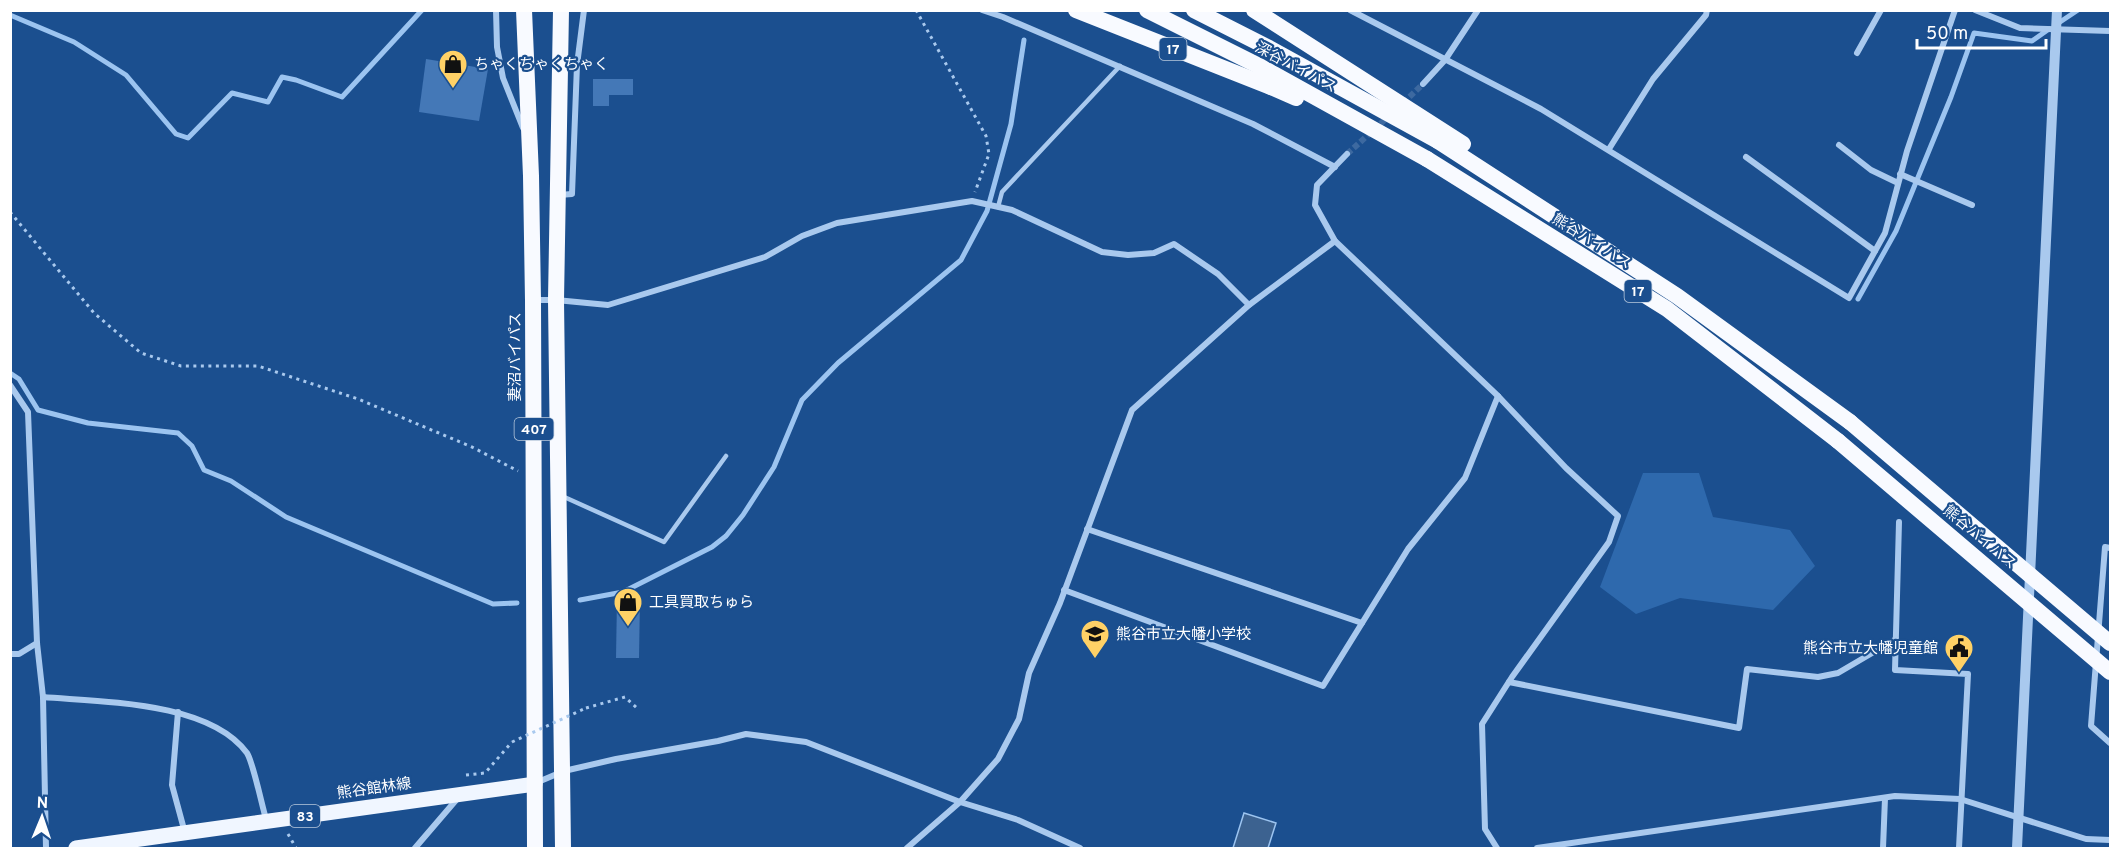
<svg xmlns="http://www.w3.org/2000/svg" width="2121" height="859" font-family="Overpass,'Noto Sans JP',sans-serif">
<style>
.green{fill:#2e69ad}
.water{fill:#3c6290;stroke:#9cc4f0;stroke-width:1.5}
.lines{fill:none;stroke-linecap:round;stroke-linejoin:round}
.stream{stroke:#9cc4f0;stroke-width:5}
.building{fill:#4478b7}
.minor-tunnel{stroke:#3d69a0;stroke-width:6;stroke-dasharray:6 3;stroke-linecap:butt}
.path{stroke:#a9c9ee;stroke-width:3;stroke-dasharray:3 4.5;stroke-linecap:butt}
.service{stroke:#a9c9ee;stroke-width:4.5}
.minor{stroke:#a9c9ee;stroke-width:6}
.tertiary{stroke:#a9c9ee;stroke-width:10}
.primary{stroke:#f0f6ff;stroke-width:15}
.trunk{stroke:#f8faff;stroke-width:16}
.path-bridge{stroke:#a9c9ee;stroke-width:3;stroke-dasharray:3 4.5;stroke-linecap:butt}
.trunk-bridge{stroke:#f8faff;stroke-width:16}
.labels{text-anchor:middle;stroke-width:4.5;stroke-linejoin:round;paint-order:stroke}
.shield{fill:#1b4f8f;stroke:#bbcadd;stroke-width:1.5}
.shield-label{font-size:14px;font-weight:bold;fill:#fff}
.poi-label{font-size:15px;fill:#fff;stroke:#1b4f8f;text-anchor:start}
.street-label{font-size:15px;fill:#fff;stroke:#1b4f8f}
</style>
<rect width="100%" height="100%" fill="#1b4f8f"/>
<path class="green" d="M 1643,473 L 1699,473 L 1713,517 L 1790,530 L 1815,566 L 1773,610 L 1680,598 L 1636,614 L 1600,587 Z"/>
<path class="water" d="M 1244,813 L 1276,823 L 1268,848 L 1233,848 Z"/>
<g class="lines">
<g class="stream">
<path d="M 10,15 L 74,42 L 126,75 L 176,134 L 188,138 L 232,93 L 268,102 L 282,77 L 296,80 L 342,97 L 422,10"/>
<path d="M 2057,24 L 2078,10"/>
<path d="M 1858,299 L 1896,231 L 1951,97 L 1974,33 L 2032,41 L 2049,29"/>
<path d="M 10,373 L 19,379 L 38,410 L 88,423 L 178,433 L 192,446 L 204,470 L 231,481 L 286,517 L 493,604 L 517,603"/>
<path d="M 580,600 L 623,592 L 712,547 L 726,536 L 743,515 L 774,467 L 802,400 L 838,363 L 961,260 L 987,211 L 1011,124 L 1024,40"/>
</g>
</g>
<g class="building">
<path d="M 426,59 L 488,69 L 479,121 L 419,112 Z"/>
<path d="M 593,79 L 633,79 L 633,95 L 609,95 L 609,106 L 593,106 Z"/>
<path d="M 617,598 L 640,598 L 639,658 L 616,658 Z"/>
</g>
<g class="lines">
<g class="minor-tunnel">
<path d="M 1403,103 L 1423,84"/>
<path d="M 1347,154 L 1389,116"/>
</g>
<g class="path">
<path d="M 916,10 L 986,136 L 989,154 L 975,192"/>
<path d="M 10,212 L 94,313 L 141,353 L 181,366 L 258,366 L 358,399 L 472,447 L 518,471"/>
<path d="M 586,708 L 625,697 L 639,710"/>
<path d="M 466,775 L 485,773 L 512,742"/>
<path d="M 288,834 L 296,848"/>
</g>
<g class="service">
<path d="M 998,207 L 1002,192 L 1120,66"/>
<path d="M 562,496 L 664,542 L 726,456"/>
</g>
<g class="minor">
<path d="M 496,10 L 497,47 L 503,78 L 523,128"/>
<path d="M 982,10 L 1003,17 L 1253,124 L 1335,167"/>
<path d="M 1350,10 L 1541,109 L 1849,298 L 1885,233 L 1907,151 L 1955,10"/>
<path d="M 1975,10 L 2020,28 L 2110,31"/>
<path d="M 1857,53 L 1881,10"/>
<path d="M 1423,84 L 1445,60 L 1478,10"/>
<path d="M 1839,145 L 1871,170 L 1898,183"/>
<path d="M 1609,149 L 1653,79 L 1706,15 L 1707,10"/>
<path d="M 1347,154 L 1317,185 L 1315,205 L 1335,241 L 1498,396 L 1566,468 L 1618,516 L 1609,542 L 1512,677 L 1482,724 L 1485,829 L 1497,848"/>
<path d="M 1746,157 L 1875,251"/>
<path d="M 1900,174 L 1972,205"/>
<path d="M 559,195 L 572,194 L 577,65 L 584,10"/>
<path d="M 534,300 L 556,300 L 608,305 L 765,257 L 802,236 L 837,223 L 972,201 L 1012,210 L 1102,252 L 1128,255 L 1154,253 L 1174,244 L 1218,274 L 1249,305"/>
<path d="M 10,385 L 28,412 L 37,643 L 43,697 L 46,848"/>
<path d="M 1899,522 L 1895,670 L 1968,674 L 1959,848"/>
<path d="M 1087,529 L 1362,623"/>
<path d="M 2110,548 L 2105,547 L 2091,726 L 2110,743"/>
<path d="M 1064,590 L 1323,686 L 1408,549 L 1465,478 L 1498,396"/>
<path d="M 10,654 L 19,654 L 37,643"/>
<path d="M 1509,682 L 1739,728 L 1747,669 L 1818,677 L 1838,673 L 1896,639"/>
<path d="M 43,697 C 101,702 209,701 247,753 C 253,762 262,806 266,819"/>
<path d="M 178,712 L 172,785 L 185,833"/>
<path d="M 538,782 L 564,771 L 616,759 L 718,741 L 746,734 L 806,742 L 960,802 L 1018,820 L 1080,848"/>
<path d="M 415,848 L 457,799"/>
<path d="M 907,848 L 960,802 L 998,759 L 1019,719 L 1029,673 L 1060,603 L 1132,410 L 1249,305 L 1335,241"/>
<path d="M 1537,848 L 1895,796 L 1960,799 L 2086,839 L 2110,840"/>
<path d="M 1883,848 L 1885,798"/>
</g>
<path class="tertiary" d="M 2017,848 L 2057,10"/>
<path class="primary" d="M 76,848 L 535,784"/>
<g class="trunk">
<path d="M 524,10 L 531,176 L 533,300 L 535,848"/>
<path d="M 561,10 L 556,300 L 563,848"/>
<path d="M 1076,10 L 1271,87"/>
<path d="M 1254,10 L 1463,144"/>
<path d="M 1438,141 L 1677,296 L 1850,422"/>
<path d="M 1427,159 L 1667,309 L 1838,441"/>
</g>
<path class="path-bridge" d="M 512,742 L 586,708"/>
<g class="trunk-bridge">
<path d="M 1147,10 L 1261,67 L 1427,159"/>
<path d="M 1194,10 L 1269,48 L 1438,141"/>
<path d="M 1271,87 L 1296,98"/>
<path d="M 1850,422 L 2110,643"/>
<path d="M 1838,441 L 2110,672"/>
</g>
</g>
<defs>
<g id="shop-pin" transform="scale(1.5)"><path d="M0 17L-7.5 6A9.5 9.5 0 1 1 7.5 6Z" fill="#ffd166" stroke="#1b4f8f"/><path d="M-5-2.5h2.3a2.7 3.5 0 0 1 5.4 0H5L5.5 6h-11ZM-1.5-2.5h3a1.5 2.3 0 0 0-3 0Z" fill="#111"/></g>
<g id="school-pin" transform="scale(1.5)"><path d="M0 17L-7.5 6A9.5 9.5 0 1 1 7.5 6Z" fill="#ffd166" stroke="#1b4f8f"/><path d="M0-5L7-2L0 1L-7-2ZM-4 1L0 2.5L4 1V4Q0 6-4 4Z" fill="#111"/></g>
<g id="civic-pin" transform="scale(1.5)"><path d="M0 17L-7.5 6A9.5 9.5 0 1 1 7.5 6Z" fill="#ffd166" stroke="#1b4f8f"/><path d="M-.6-6.5H3V-4.5H.6V-3L4-1V1h2V6H-6V1h2V-1L-.6-3ZM-1.2 2.5V6h2.4V2.5Z" fill="#111"/></g>
</defs>
<g fill-rule="evenodd">
<use href="#shop-pin" x="453" y="64"/>
<use href="#shop-pin" x="628" y="602"/>
<use href="#school-pin" x="1095" y="634"/>
<use href="#civic-pin" x="1959" y="648"/>
</g>
<g class="labels">
<g class="shield">
<rect x="1159.5" y="38" width="27" height="22" rx="4.5"/>
<rect x="1624.5" y="280" width="27" height="22" rx="4.5"/>
<rect x="514.5" y="418" width="39" height="22" rx="4.5"/>
<rect x="290" y="805" width="30" height="22" rx="4.5"/>
</g>
<g class="shield-label">
<text x="1173" y="54">17</text>
<text x="1638" y="296">17</text>
<text x="534" y="434">407</text>
<text x="305" y="821">83</text>
</g>
<g class="poi-label">
<text x="474" y="69">ちゃくちゃくちゃく</text>
<text x="649" y="607">工具買取ちゅら</text>
<text x="1116" y="639">熊谷市立大幡小学校</text>
<text x="1938" y="653" text-anchor="end">熊谷市立大幡児童館</text>
</g>
<g class="street-label">
<text transform="translate(1296 67) rotate(28)" y="5">深谷バイパス</text>
<text transform="translate(1592 241) rotate(32)" y="5">熊谷バイパス</text>
<text transform="translate(515 357) rotate(-90)" y="5">妻沼バイパス</text>
<text transform="translate(1980 537) rotate(40)" y="5">熊谷バイパス</text>
<text transform="translate(374 788) rotate(-8)" y="5">熊谷館林線</text>
</g>
</g>
<rect width="2121" height="859" fill="none" stroke="#ffffff" stroke-width="24"/>
<g transform="translate(42 817) rotate(2)" stroke="#1b4f8f" stroke-width="4.5" paint-order="stroke">
<path d="M0-4.5L10 22L0 15L-10 22Z" fill="#ffffff"/>
<text y="-9" font-size="16" font-weight="bold" text-anchor="middle" fill="#ffffff">N</text>
</g>
<path d="M1917 39v9h129v-9" fill="none" stroke="#ffffff" stroke-width="3"/>
<text x="1926" y="39" font-size="18" fill="#ffffff" stroke="#1b4f8f" stroke-width="4.5" paint-order="stroke">50 m</text>
</svg>
